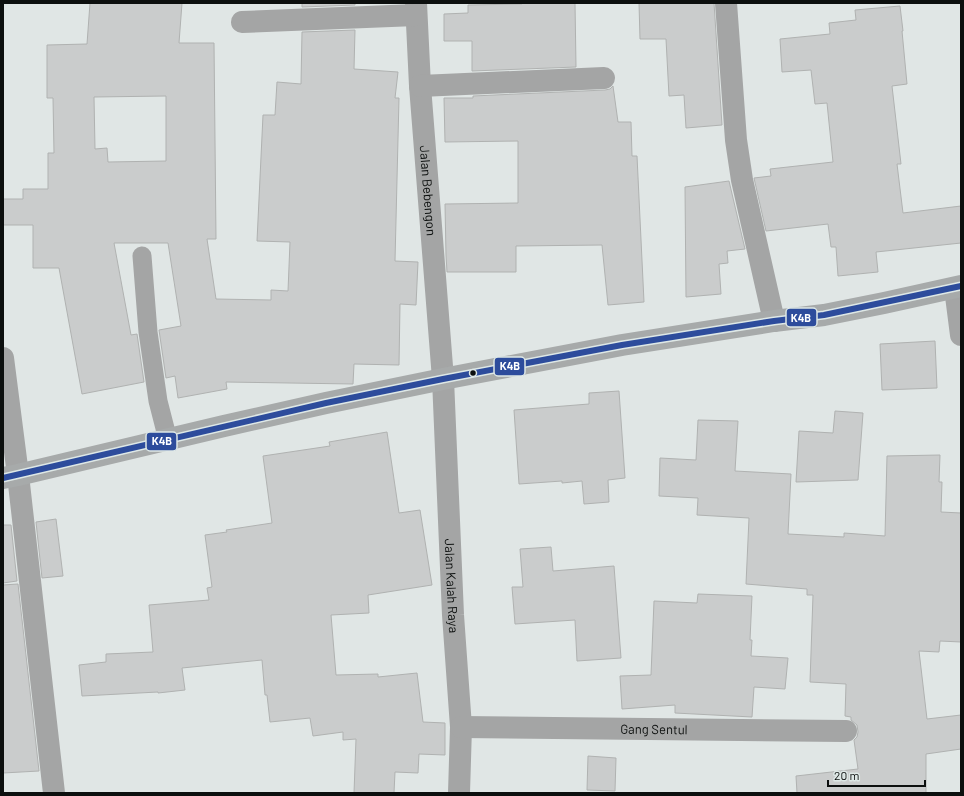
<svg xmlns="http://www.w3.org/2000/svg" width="964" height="796" font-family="Barlow,sans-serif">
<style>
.building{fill:#cacccc;stroke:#b0b2b1;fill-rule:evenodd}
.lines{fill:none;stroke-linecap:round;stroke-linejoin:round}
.service{stroke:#a4a5a5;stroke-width:19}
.minor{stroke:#a4a5a5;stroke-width:22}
.trunk{stroke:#a7aaaa;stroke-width:22}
.bus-1-casing{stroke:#dee8e6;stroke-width:9}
.bus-1{stroke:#2d4c9c;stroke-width:6}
.bus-dot{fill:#0c0f0e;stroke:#dee8e6;stroke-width:1.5}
.labels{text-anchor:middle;stroke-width:3;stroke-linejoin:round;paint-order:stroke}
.street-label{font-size:13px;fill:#0c0f0e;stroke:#dee8e6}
.line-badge{stroke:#dee8e6;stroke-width:1.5}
.badge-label{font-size:11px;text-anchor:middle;font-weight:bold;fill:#fff}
</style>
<rect width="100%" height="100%" fill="#e0e6e5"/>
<g class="building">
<path d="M 90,3 L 182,3 L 179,43 L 214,43 L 216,239 L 207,239 L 216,299 L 271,300 L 271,290 L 288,291 L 290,242 L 257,241 L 263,115 L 275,115 L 277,82 L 301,84 L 302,32 L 355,30 L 354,69 L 398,72 L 395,98 L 399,98 L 395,261 L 418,262 L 416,305 L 400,304 L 399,365 L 354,364 L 353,384 L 226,382 L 227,389 L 178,398 L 175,376 L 166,378 L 159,330 L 181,326 L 168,243 L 114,243 L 131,335 L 137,334 L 144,382 L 82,394 L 59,268 L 33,268 L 33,225 L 3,225 L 3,199 L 23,199 L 23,189 L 48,189 L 48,153 L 54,153 L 53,98 L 47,98 L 47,45 L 87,44 ZM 166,96 L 166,161 L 108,162 L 107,148 L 95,149 L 94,97 Z"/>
<path d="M 302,3 L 355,3 L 355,5 L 302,7 Z"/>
<path d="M 522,3 L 575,3 L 576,67 L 472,71 L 472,41 L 444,41 L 444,14 L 468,13 L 468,5 L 522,4 Z"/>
<path d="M 639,3 L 714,3 L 722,125 L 686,128 L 684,95 L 669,96 L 666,39 L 640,39 Z"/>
<path d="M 900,6 L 903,31 L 902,31 L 907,84 L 892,86 L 901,164 L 897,164 L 903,213 L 961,206 L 961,243 L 876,252 L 878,272 L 838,276 L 836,247 L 831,247 L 828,224 L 766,231 L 754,178 L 771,176 L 770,169 L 833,162 L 827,103 L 815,104 L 811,70 L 782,72 L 780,39 L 830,34 L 829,23 L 856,20 L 855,10 Z"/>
<path d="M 613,86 L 618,122 L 631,122 L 632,156 L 637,156 L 644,302 L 608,305 L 602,245 L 516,246 L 516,272 L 447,272 L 446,255 L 445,204 L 518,203 L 518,141 L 445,142 L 444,98 L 473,98 L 473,96 L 605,90 L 610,89 Z"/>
<path d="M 729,181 L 745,249 L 727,251 L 728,263 L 719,264 L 721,294 L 686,297 L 685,187 Z"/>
<path d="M 935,341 L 937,388 L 882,390 L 880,344 Z"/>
<path d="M 619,391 L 625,478 L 608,480 L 609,502 L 584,504 L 582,481 L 562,483 L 562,481 L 519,484 L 514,410 L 589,404 L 589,393 Z"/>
<path d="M 835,411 L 863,413 L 858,480 L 796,482 L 799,431 L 833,433 Z"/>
<path d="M 698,420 L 738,421 L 735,471 L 791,474 L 788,534 L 844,537 L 844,533 L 885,536 L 887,456 L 940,455 L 939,482 L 942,482 L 941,512 L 961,513 L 961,642 L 940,641 L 939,652 L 919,651 L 927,719 L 961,715 L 961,749 L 926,754 L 926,793 L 797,793 L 796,776 L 858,769 L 854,740 L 857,737 L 858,732 L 857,725 L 851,720 L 851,717 L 845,716 L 846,684 L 810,682 L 813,595 L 807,595 L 807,589 L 746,584 L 749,518 L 697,515 L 698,498 L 659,496 L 660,458 L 696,460 Z"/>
<path d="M 387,432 L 399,513 L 420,510 L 432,585 L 368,595 L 369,613 L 331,615 L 336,675 L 378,674 L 378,677 L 417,673 L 423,722 L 445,723 L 445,755 L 419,754 L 418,773 L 395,772 L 394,793 L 354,793 L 356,739 L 343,740 L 343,732 L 313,736 L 310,718 L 270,722 L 267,695 L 265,695 L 262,660 L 182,668 L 185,690 L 158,693 L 158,692 L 82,696 L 79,665 L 106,662 L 106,654 L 153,652 L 149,605 L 209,600 L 207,588 L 212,587 L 205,535 L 227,532 L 226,530 L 272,523 L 263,456 L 330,446 L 329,442 Z"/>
<path d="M 56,519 L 63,576 L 42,578 L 36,522 Z"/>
<path d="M 3,525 L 11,525 L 17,581 L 3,583 Z"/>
<path d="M 551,547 L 553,571 L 614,566 L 621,658 L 577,661 L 575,620 L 515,624 L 512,587 L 523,587 L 520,549 Z"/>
<path d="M 18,584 L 39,771 L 3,773 L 3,585 Z"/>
<path d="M 698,594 L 752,596 L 750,640 L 752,640 L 751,656 L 788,658 L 785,689 L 754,687 L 752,717 L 675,713 L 675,705 L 622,709 L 620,676 L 651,675 L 654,601 L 697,603 Z"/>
<path d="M 588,756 L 616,758 L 615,791 L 587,790 Z"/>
</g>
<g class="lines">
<path class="service" d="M 142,256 L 148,332 L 158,401 L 168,440"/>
<g class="minor">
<path id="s1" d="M 416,3 L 420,86 L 443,379 L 453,615 L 461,727 L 459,793"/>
<path d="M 726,3 L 736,140 L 742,180 L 774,321"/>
<path d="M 242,22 L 416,15"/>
<path d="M 420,86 L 604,78"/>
<path d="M 955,288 L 961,335"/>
<path d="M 3,358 L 18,475 L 54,793"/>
<path id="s2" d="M 461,727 L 846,731"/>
</g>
<path class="trunk" d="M 3,478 L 18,475 L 224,426 L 326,403 L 443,379 L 622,345 L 774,321 L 824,315 L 884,303 L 961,286"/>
<g class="bus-1-casing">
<path id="bus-1" d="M 3,478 L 326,403 L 443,379 L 622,345 L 774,321 L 824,315 L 961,286"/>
</g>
<use href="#bus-1" class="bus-1"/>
</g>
<circle class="bus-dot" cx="473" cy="373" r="3.5"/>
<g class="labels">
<g class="street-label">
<text dy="5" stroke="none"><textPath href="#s1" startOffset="188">Jalan Bebengon</textPath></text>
<text dy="5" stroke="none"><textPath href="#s1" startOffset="584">Jalan Kalah Raya</textPath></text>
<text dy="5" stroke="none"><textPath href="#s2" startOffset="193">Gang Sentul</textPath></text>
</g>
</g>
<g class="line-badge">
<rect x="786" y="308" width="31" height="19" rx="4" fill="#2d4c9c"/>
<rect x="494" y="357" width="31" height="19" rx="4" fill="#2d4c9c"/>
<rect x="146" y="432" width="31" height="19" rx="4" fill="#2d4c9c"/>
</g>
<g class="badge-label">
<text x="801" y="322">K4B</text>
<text x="510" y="370">K4B</text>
<text x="162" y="445">K4B</text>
</g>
<rect width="964" height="796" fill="none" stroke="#0c0f0e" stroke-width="8"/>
<path d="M828 780v6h97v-6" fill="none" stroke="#0c0f0e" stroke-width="2"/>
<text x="834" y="780" font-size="12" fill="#0c0f0e" stroke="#dee8e6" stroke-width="3" paint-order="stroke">20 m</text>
</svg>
